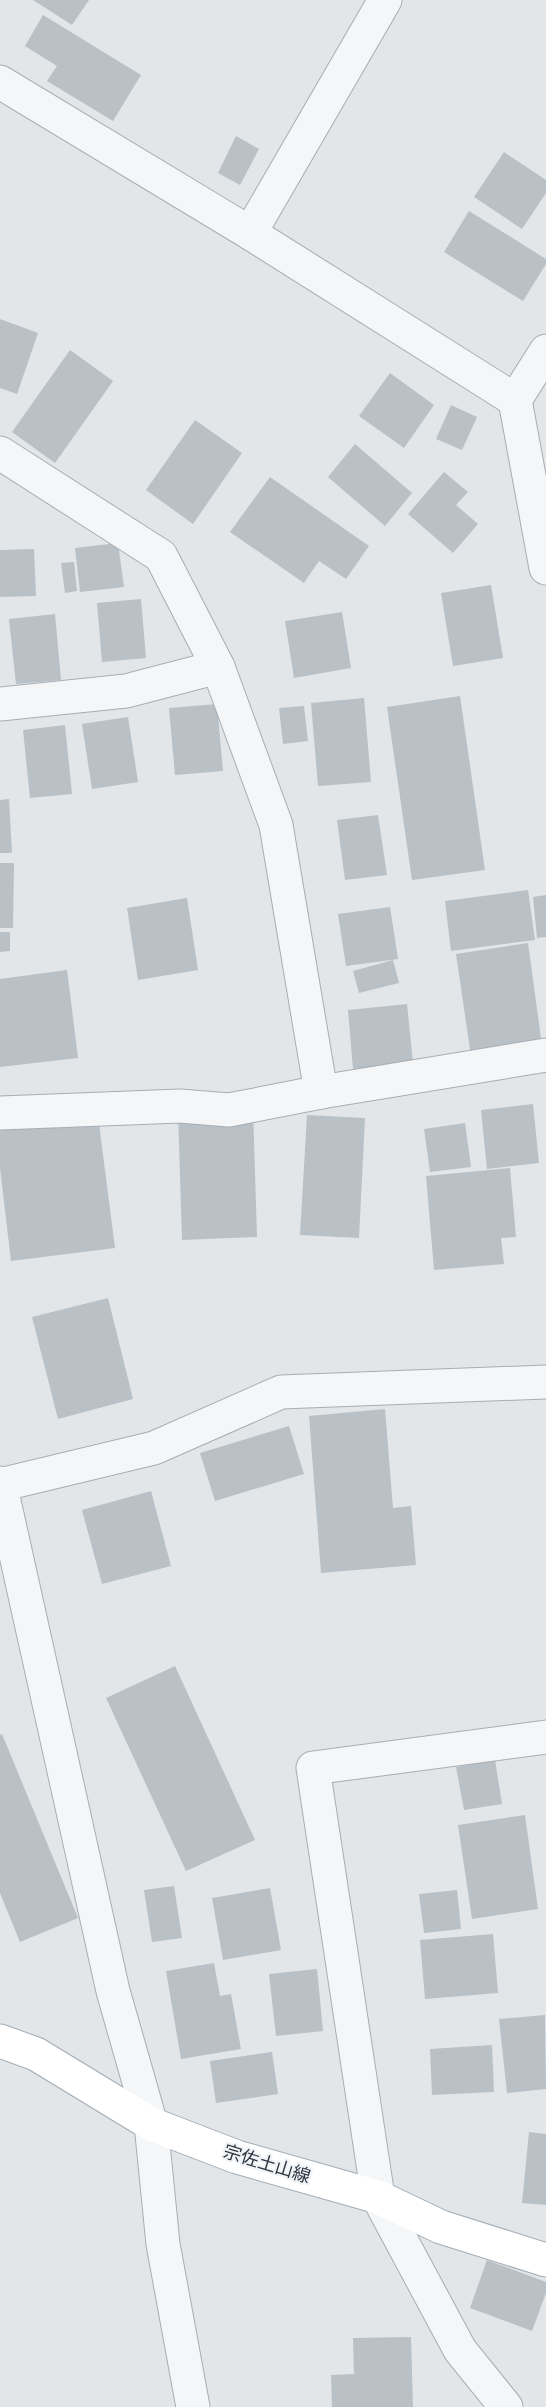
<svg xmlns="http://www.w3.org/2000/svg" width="546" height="2407" font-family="Overpass,'Noto Sans JP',sans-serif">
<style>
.building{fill:#b9c0c6}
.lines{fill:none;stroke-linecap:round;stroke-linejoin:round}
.minor-casing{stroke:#a7adb3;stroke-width:35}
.major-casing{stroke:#a2abb4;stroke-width:35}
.minor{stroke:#f4f6f8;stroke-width:33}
.major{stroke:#fff;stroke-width:33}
.labels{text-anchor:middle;stroke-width:4.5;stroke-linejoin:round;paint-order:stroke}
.street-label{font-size:18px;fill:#2b3540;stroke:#f1f4f7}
</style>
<rect width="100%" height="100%" fill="#e2e6e9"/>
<g class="building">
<path d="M 33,0 L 89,0 L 72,25 Z"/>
<path d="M 43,15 L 141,75 L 113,121 L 47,81 L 57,66 L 25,46 Z"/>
<path d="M 236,136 L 259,149 L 240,185 L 218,173 Z"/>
<path d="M 504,152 L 546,180 L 546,193 L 522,229 L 474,197 Z"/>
<path d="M 469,211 L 546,259 L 546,264 L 523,301 L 444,252 Z"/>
<path d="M 0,319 L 38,333 L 17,394 L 0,388 Z"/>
<path d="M 70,350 L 113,381 L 55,463 L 12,432 Z"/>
<path d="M 390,373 L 434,405 L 404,448 L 359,416 Z"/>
<path d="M 451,405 L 477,417 L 462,450 L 436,439 Z"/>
<path d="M 195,420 L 242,453 L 193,524 L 146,490 Z"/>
<path d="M 355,444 L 412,493 L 385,526 L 328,477 Z"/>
<path d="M 444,472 L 468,492 L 456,505 L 478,524 L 453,553 L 408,514 Z"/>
<path d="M 270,477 L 369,546 L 346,579 L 319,561 L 304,583 L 230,532 Z"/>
<path d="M 118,543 L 124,587 L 80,592 L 75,548 Z"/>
<path d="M 34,549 L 36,596 L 0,597 L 0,550 Z"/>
<path d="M 74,562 L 77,591 L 65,593 L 61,563 Z"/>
<path d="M 491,585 L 503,658 L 453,666 L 441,593 Z"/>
<path d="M 141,599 L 146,658 L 102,662 L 97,603 Z"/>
<path d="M 342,612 L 351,668 L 294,678 L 285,621 Z"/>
<path d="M 55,614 L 61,680 L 16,684 L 9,619 Z"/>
<path d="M 460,696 L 485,870 L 412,880 L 387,707 Z"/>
<path d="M 364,698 L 371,782 L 318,786 L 311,703 Z"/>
<path d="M 217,704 L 223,771 L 175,775 L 169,708 Z"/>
<path d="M 304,706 L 308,741 L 283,744 L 279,708 Z"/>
<path d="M 128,717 L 138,782 L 92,789 L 82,724 Z"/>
<path d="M 65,725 L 72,794 L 30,798 L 23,730 Z"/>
<path d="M 9,799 L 12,853 L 0,853 L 0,800 Z"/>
<path d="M 378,815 L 387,875 L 345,880 L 337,820 Z"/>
<path d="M 0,863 L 14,863 L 13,928 L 0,928 Z"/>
<path d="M 528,890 L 535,940 L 451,951 L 445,901 Z"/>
<path d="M 546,895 L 546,937 L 537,938 L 533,897 Z"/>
<path d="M 187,898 L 198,970 L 138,980 L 127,908 Z"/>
<path d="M 390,907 L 398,959 L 346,966 L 338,914 Z"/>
<path d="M 0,932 L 10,932 L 10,951 L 0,952 Z"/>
<path d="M 528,943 L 543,1053 L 472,1063 L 456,954 Z"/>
<path d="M 393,960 L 399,983 L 359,993 L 353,971 Z"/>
<path d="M 67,970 L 78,1058 L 0,1067 L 0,979 Z"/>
<path d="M 407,1004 L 413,1063 L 353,1069 L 348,1010 Z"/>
<path d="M 533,1104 L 539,1163 L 487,1169 L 481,1110 Z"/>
<path d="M 97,1108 L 115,1248 L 11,1261 L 0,1168 L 0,1120 Z"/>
<path d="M 253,1109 L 257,1237 L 182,1240 L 178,1112 Z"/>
<path d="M 307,1115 L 365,1118 L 359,1238 L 300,1235 Z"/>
<path d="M 465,1123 L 471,1167 L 430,1172 L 424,1129 Z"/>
<path d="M 510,1168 L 516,1237 L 501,1238 L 504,1264 L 434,1270 L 426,1176 Z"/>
<path d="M 108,1298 L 133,1399 L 58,1419 L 32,1317 Z"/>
<path d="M 385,1409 L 393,1508 L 411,1506 L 416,1565 L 321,1573 L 309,1416 Z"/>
<path d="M 289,1426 L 304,1474 L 215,1501 L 200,1453 Z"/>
<path d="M 151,1491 L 171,1566 L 102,1584 L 82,1510 Z"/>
<path d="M 175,1666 L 255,1840 L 186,1871 L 106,1698 Z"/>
<path d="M 2,1734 L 78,1918 L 20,1942 L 0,1893 L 0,1735 Z"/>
<path d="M 495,1760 L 502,1804 L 464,1810 L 456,1767 Z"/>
<path d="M 525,1815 L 538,1909 L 472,1919 L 458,1825 Z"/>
<path d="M 174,1886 L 182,1938 L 152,1942 L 144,1890 Z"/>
<path d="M 270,1888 L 281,1950 L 223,1960 L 212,1898 Z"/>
<path d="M 457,1890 L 461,1929 L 424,1933 L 419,1894 Z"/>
<path d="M 493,1934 L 498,1993 L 425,1999 L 420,1940 Z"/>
<path d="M 214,1963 L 220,1996 L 231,1994 L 241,2049 L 181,2059 L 166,1971 Z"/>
<path d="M 317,1969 L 323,2031 L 276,2036 L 269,1974 Z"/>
<path d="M 545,2015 L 546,2089 L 507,2093 L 499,2019 Z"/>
<path d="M 492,2045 L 494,2092 L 432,2095 L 430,2049 Z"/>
<path d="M 272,2052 L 278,2094 L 216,2103 L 210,2061 Z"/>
<path d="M 529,2132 L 546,2134 L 546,2205 L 522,2203 Z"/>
<path d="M 487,2260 L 546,2282 L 546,2293 L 532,2331 L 470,2308 Z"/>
<path d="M 411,2337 L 413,2407 L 332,2407 L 331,2375 L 354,2374 L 353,2338 Z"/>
</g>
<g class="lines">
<g class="minor-casing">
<g id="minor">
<path d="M 0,82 L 250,233 L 515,400"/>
<path d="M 250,233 L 385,0"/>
<path d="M 546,351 L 515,400 L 546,568"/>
<path d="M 0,453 L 161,556 L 218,667 L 276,825 L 321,1092"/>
<path d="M 0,704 L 126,691 L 218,667"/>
<path d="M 0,1113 L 180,1106 L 229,1110 L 321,1092 L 546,1055"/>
<path d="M 0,1483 L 113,1991 L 151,2124 L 163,2244 L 193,2407"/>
<path d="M 0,1485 L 154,1448 L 281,1392 L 546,1382"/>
<path d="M 506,2407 L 460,2350 L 378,2197 L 313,1768 L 546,1737"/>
</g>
</g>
<g class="major-casing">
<path id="major" d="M 0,2041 L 36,2054 L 151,2124 L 237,2157 L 378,2197 L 441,2227 L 546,2260"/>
</g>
<use href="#minor" class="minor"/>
<use href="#major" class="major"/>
</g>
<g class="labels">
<g class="street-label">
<text transform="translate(267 2164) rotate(17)" y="6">宗佐土山線</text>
</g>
</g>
</svg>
